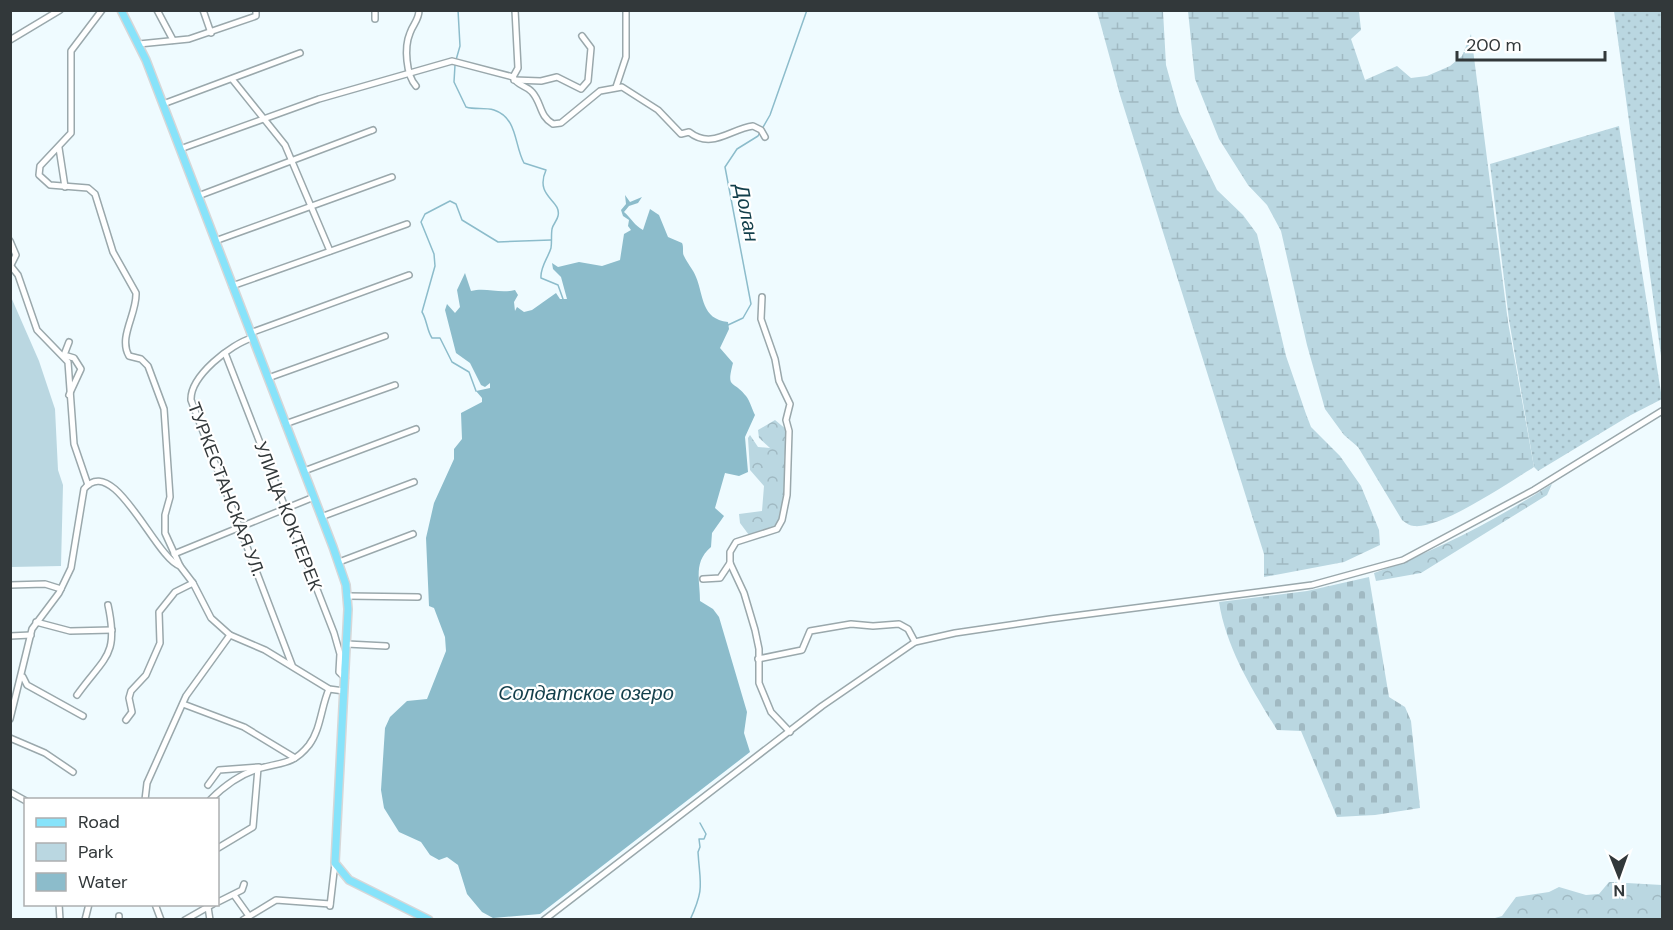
<svg xmlns="http://www.w3.org/2000/svg" width="1673" height="930" font-family="'DM Sans',sans-serif">
<style>
.grass{fill:url(#grass-dots)}
.forest{fill:url(#forest-crowns)}
.wetland{fill:url(#wetland-marsh)}
.cemetery{fill:url(#cemetery-stones)}
.green{fill:#bad7e1}
.water{fill:#8cbccb}
.lines{fill:none;stroke-linecap:round;stroke-linejoin:round}
.stream{stroke:#8cbccb;stroke-width:1.5}
.minor-casing{stroke:#9aa8ac;stroke-width:8}
.major-casing{stroke:#d6d7d8;stroke-width:10}
.minor{stroke:#fff;stroke-width:5}
.major{stroke:#87e3fa;stroke-width:7}
.labels{text-anchor:middle;stroke-width:4.5;stroke-linejoin:round;paint-order:stroke}
.street-label{font-size:18px;fill:#32383a;stroke:#fff}
.water-label{font-size:20px;font-style:italic;fill:#133f4b;stroke:#fff}
</style>
<defs>
<pattern id="grass-dots" width="8" height="8" patternUnits="userSpaceOnUse" patternTransform="scale(1.5)"><rect width="8" height="8" fill="#bad7e1"/><path d="M2 2h.1M6 6h.1" fill="none" stroke="#a0b9c2" stroke-width="1.8" stroke-linecap="round"/></pattern>
<pattern id="forest-crowns" width="20" height="18" patternUnits="userSpaceOnUse" patternTransform="scale(1.5)"><rect width="20" height="18" fill="#bad7e1"/><path d="M2 6a3 3 0 1 1 6 0M12 15a3 3 0 1 1 6 0" fill="none" stroke="#a0b9c2"/></pattern>
<pattern id="wetland-marsh" width="20" height="14" patternUnits="userSpaceOnUse" patternTransform="scale(1.5)"><rect width="20" height="14" fill="#bad7e1"/><path d="M1 5h8M5 5V1M11 12h8M15 12V8" fill="none" stroke="#a0b9c2"/></pattern>
<pattern id="cemetery-stones" width="16" height="16" patternUnits="userSpaceOnUse" patternTransform="scale(1.5)"><rect width="16" height="16" fill="#bad7e1"/><path d="M2 7V4a2 2 0 0 1 4 0v3zM10 15v-3a2 2 0 0 1 4 0v3z" fill="#a0b9c2"/></pattern>
</defs>
<rect width="100%" height="100%" fill="#effbff"/>
<g class="grass">
<path d="M 1614,11 L 1662,11 L 1662,363 Z"/>
<path d="M 1619,126 L 1662,399 L 1629,416 L 1538,471 L 1534,467 L 1509,320 L 1490,164 Z"/>
</g>
<g class="forest">
<path d="M 775,420 L 787,430 C 787,442 784,455 784,467 C 784,484 791,514 776,527 C 769,533 758,533 749,535 L 740,523 L 739,514 L 762,511 L 764,486 L 750,470 L 748,438 L 750,435 L 758,447 L 770,448 L 759,438 L 758,430 Z"/>
<path d="M 1552,484 L 1547,495 L 1421,573 L 1376,581 L 1374,573 C 1437,551 1495,520 1552,484 Z"/>
<path d="M 1609,882 L 1662,885 L 1662,919 L 1495,918 L 1502,916 L 1516,897 L 1549,892 L 1559,887 L 1586,895 L 1599,894 Z"/>
</g>
<g class="wetland">
<path d="M 1097,11 L 1163,11 L 1166,65 L 1179,112 L 1217,190 L 1243,215 L 1257,234 L 1286,356 L 1306,414 L 1311,427 L 1340,456 L 1361,486 L 1379,530 L 1380,545 L 1344,562 L 1264,577 L 1264,554 L 1120,95 Z"/>
<path d="M 1188,11 L 1359,11 L 1361,30 L 1351,39 L 1365,80 L 1397,66 L 1411,78 L 1427,76 L 1450,66 L 1462,56 L 1471,34 L 1508,322 L 1534,467 C 1510,482 1441,529 1414,526 C 1410,526 1406,523 1402,520 L 1358,447 L 1344,435 L 1325,409 L 1307,345 L 1281,231 L 1267,205 L 1248,185 L 1219,139 L 1195,79 Z"/>
</g>
<path class="cemetery" d="M 1369,577 L 1389,697 L 1405,707 L 1411,721 L 1420,808 L 1375,815 L 1337,817 L 1301,731 L 1277,730 C 1253,691 1226,648 1219,602 L 1307,591 Z"/>
<path class="green" d="M 11,297 L 39,361 L 55,409 L 58,470 L 63,485 L 61,566 L 11,567 Z"/>
<path class="water" d="M 625,195 L 630,202 L 642,197 L 638,203 L 629,206 L 624,212 C 631,218 635,226 643,230 L 650,209 L 659,215 L 668,237 L 682,243 C 684,247 682,253 684,256 C 687,263 693,269 696,277 C 704,296 701,319 728,322 L 729,329 L 720,348 L 733,363 C 726,390 733,379 746,396 C 750,401 752,409 755,415 L 745,437 L 748,472 L 739,476 L 725,473 L 715,508 L 724,516 L 712,533 L 711,547 C 693,562 700,580 700,601 L 713,609 L 719,617 L 747,712 L 744,733 L 750,752 L 540,914 L 493,918 L 482,912 L 467,894 L 458,865 L 447,857 L 439,860 L 430,855 L 421,842 L 399,832 L 384,808 L 381,790 L 385,728 L 390,717 L 407,701 L 427,699 L 446,651 L 445,637 L 434,608 L 429,606 L 426,538 L 434,503 L 454,459 L 454,449 L 462,439 L 461,413 L 482,402 L 482,398 L 476,391 L 490,388 L 490,383 L 485,387 L 481,385 L 470,363 L 456,353 L 445,310 L 447,304 L 455,313 L 460,307 L 457,290 L 465,273 L 471,291 C 486,287 499,294 515,290 L 518,295 L 514,302 L 515,311 L 517,307 L 524,312 L 532,310 L 556,293 L 560,299 L 567,299 L 561,277 L 553,269 L 552,263 L 558,267 L 579,262 L 602,266 L 620,260 L 624,234 L 631,230 L 628,226 L 629,220 L 623,216 L 621,210 L 626,204 Z"/>
<g class="lines">
<g class="stream">
<path d="M 456,60 L 460,46 L 458,10"/>
<path d="M 455,65 L 454,82 L 466,107 C 475,110 484,107 494,110 C 518,118 514,145 524,163 L 546,170 C 534,197 562,200 558,216 C 557,221 553,224 552,229 C 551,235 552,242 551,248 C 548,258 540,267 541,278 L 558,285 L 563,299"/>
<path d="M 728,325 L 743,318 L 751,304 L 725,167 L 737,149 L 758,136 L 770,115 L 807,10"/>
<path d="M 476,391 L 469,372 L 452,362 L 440,338 L 432,338 C 427,331 427,320 422,312 L 435,266 L 434,254 L 421,222 L 425,214 L 450,201 L 456,204 L 462,220 L 498,242 L 551,240"/>
<path d="M 690,920 C 705,887 700,885 698,852 L 700,847 L 699,839 L 704,839 L 706,834 L 700,823"/>
</g>
<g class="minor-casing">
<g id="minor">
<path d="M 102,10 L 71,51 L 71,133 L 40,166 L 39,175 L 50,185 L 88,188 L 95,194 L 113,252 L 136,293 C 137,314 118,337 129,356 L 141,359 L 148,366 L 164,409 L 170,497 L 165,515 L 165,533 L 180,566 L 193,583 L 211,618 L 230,635 L 265,650 L 329,689 L 344,691"/>
<path d="M 157,10 L 173,40"/>
<path d="M 203,10 L 211,33"/>
<path d="M 375,10 L 375,19"/>
<path d="M 10,40 L 60,10"/>
<path d="M 139,44 L 189,39 L 256,16 L 256,10"/>
<path d="M 513,77 L 518,68 L 515,10"/>
<path d="M 232,79 L 285,145 L 330,251"/>
<path d="M 514,80 L 541,81 L 557,77 L 581,89 L 588,81 L 591,48 L 582,36"/>
<path d="M 416,86 C 406,75 404,47 410,33 C 413,24 419,20 419,10"/>
<path d="M 616,87 L 626,57 L 626,10"/>
<path d="M 163,104 L 300,53"/>
<path d="M 59,148 L 65,187"/>
<path d="M 180,149 L 319,99 L 452,61 L 513,77 C 517,86 526,85 532,92 C 542,103 539,116 553,124 L 561,123 L 600,91 L 622,87 L 658,110 L 681,134 L 689,132 C 712,150 730,129 753,126 L 761,130 L 765,137"/>
<path d="M 198,196 L 373,130"/>
<path d="M 10,241 L 16,255 L 11,265"/>
<path d="M 215,241 L 392,177"/>
<path d="M 10,265 L 18,275 L 37,330 L 68,362 L 74,444 L 88,485"/>
<path d="M 232,286 L 407,224"/>
<path d="M 762,297 L 761,319 L 775,359 L 779,381 L 790,404 L 786,420 L 789,431 L 787,495 L 782,520 L 777,529 L 736,542 L 730,552 L 730,563 L 744,593 L 755,630 L 759,649 L 759,683 L 771,712 L 790,732"/>
<path d="M 250,333 L 409,275"/>
<path d="M 252,338 C 231,344 190,376 191,400 L 292,665"/>
<path d="M 69,342 L 64,355 L 74,358 L 81,369 L 69,395"/>
<path d="M 225,353 L 334,633 L 340,654 L 339,672 L 345,678"/>
<path d="M 268,378 L 385,336"/>
<path d="M 285,424 L 395,385"/>
<path d="M 304,471 L 416,429"/>
<path d="M 321,517 L 414,482"/>
<path d="M 174,554 L 314,497"/>
<path d="M 339,562 L 413,534"/>
<path d="M 703,579 L 720,578 L 730,563"/>
<path d="M 10,585 L 45,584 L 61,589"/>
<path d="M 348,596 L 418,597"/>
<path d="M 36,622 L 70,631 L 112,630"/>
<path d="M 10,636 L 31,635"/>
<path d="M 347,644 L 386,646"/>
<path d="M 758,659 L 802,650 L 810,631 L 851,624 L 873,626 L 899,624 L 908,629 L 915,642"/>
<path d="M 23,677 L 27,685 L 83,716"/>
<path d="M 77,695 C 105,656 119,656 108,605"/>
<path d="M 183,704 L 244,727 L 295,758"/>
<path d="M 10,719 L 32,629 L 59,593 L 71,568 L 84,489 C 114,452 155,558 180,566"/>
<path d="M 126,720 L 132,712 L 129,698 L 131,691 L 146,675 L 160,643 L 159,612 L 175,592 L 193,583"/>
<path d="M 10,738 L 45,753 L 73,772"/>
<path d="M 208,785 L 219,770 L 259,767"/>
<path d="M 10,792 L 26,801"/>
<path d="M 145,800 L 147,783 L 186,696 L 230,635"/>
<path d="M 210,800 C 224,786 242,773 261,768 C 282,762 293,765 309,745 C 321,729 321,707 329,689"/>
<path d="M 218,848 L 253,827 L 258,768"/>
<path d="M 234,895 L 249,916"/>
<path d="M 218,902 L 242,890 L 244,884"/>
<path d="M 59,904 L 60,920"/>
<path d="M 155,904 L 161,920"/>
<path d="M 330,906 L 335,863"/>
<path d="M 208,907 L 210,920"/>
<path d="M 85,920 L 89,904"/>
<path d="M 119,920 L 119,916"/>
<path d="M 185,920 L 213,904"/>
<path d="M 243,920 L 276,900 L 330,904"/>
<path d="M 544,920 L 822,706 L 915,642 L 955,633 L 1050,619 L 1312,585 L 1403,560 L 1534,490 L 1662,411"/>
</g>
</g>
<g class="major-casing">
<path id="major" d="M 121,10 L 146,60 L 333,547 L 346,585 L 348,609 L 335,863 L 349,880 L 429,920"/>
</g>
<use href="#minor" class="minor"/>
<use href="#major" class="major"/>
</g>
<g class="labels">
<g class="street-label">
<text transform="translate(226 489) rotate(69)" y="6">ТУРКЕСТАНСКАЯ УЛ.</text>
<text transform="translate(288 516) rotate(69)" y="6">УЛИЦА КОКТЕРЕК</text>
</g>
<g class="water-label">
<text transform="translate(747 213) rotate(79)" y="7">Долан</text>
<text x="586" y="700">Солдатское озеро</text>
</g>
</g>
<rect width="1673" height="930" fill="none" stroke="#32383a" stroke-width="24"/>
<rect x="24" y="798" width="195" height="108" fill="#ffffff" stroke="#adafb0" stroke-width="1.5"/>
<rect x="36" y="818" width="30" height="9" fill="#87e3fa" stroke="#adafb0" stroke-width="1.5"/>
<text x="78" y="828" font-size="18" fill="#32383a">Road</text>
<rect x="36" y="843" width="30" height="18" fill="#bad7e1" stroke="#adafb0" stroke-width="1.5"/>
<text x="78" y="858" font-size="18" fill="#32383a">Park</text>
<rect x="36" y="873" width="30" height="18" fill="#8cbccb" stroke="#adafb0" stroke-width="1.5"/>
<text x="78" y="888" font-size="18" fill="#32383a">Water</text>
<g transform="translate(1619 876) rotate(179)" stroke="#ffffff" stroke-width="4.5" paint-order="stroke">
<path d="M0-4.5L10 22L0 15L-10 22Z" fill="#32383a"/>
<text y="-9" font-size="16" font-weight="bold" text-anchor="middle" fill="#32383a">N</text>
</g>
<path d="M1457 51v9h148v-9" fill="none" stroke="#32383a" stroke-width="3"/>
<text x="1466" y="51" font-size="18" fill="#32383a" stroke="#ffffff" stroke-width="4.5" paint-order="stroke">200 m</text>
</svg>
